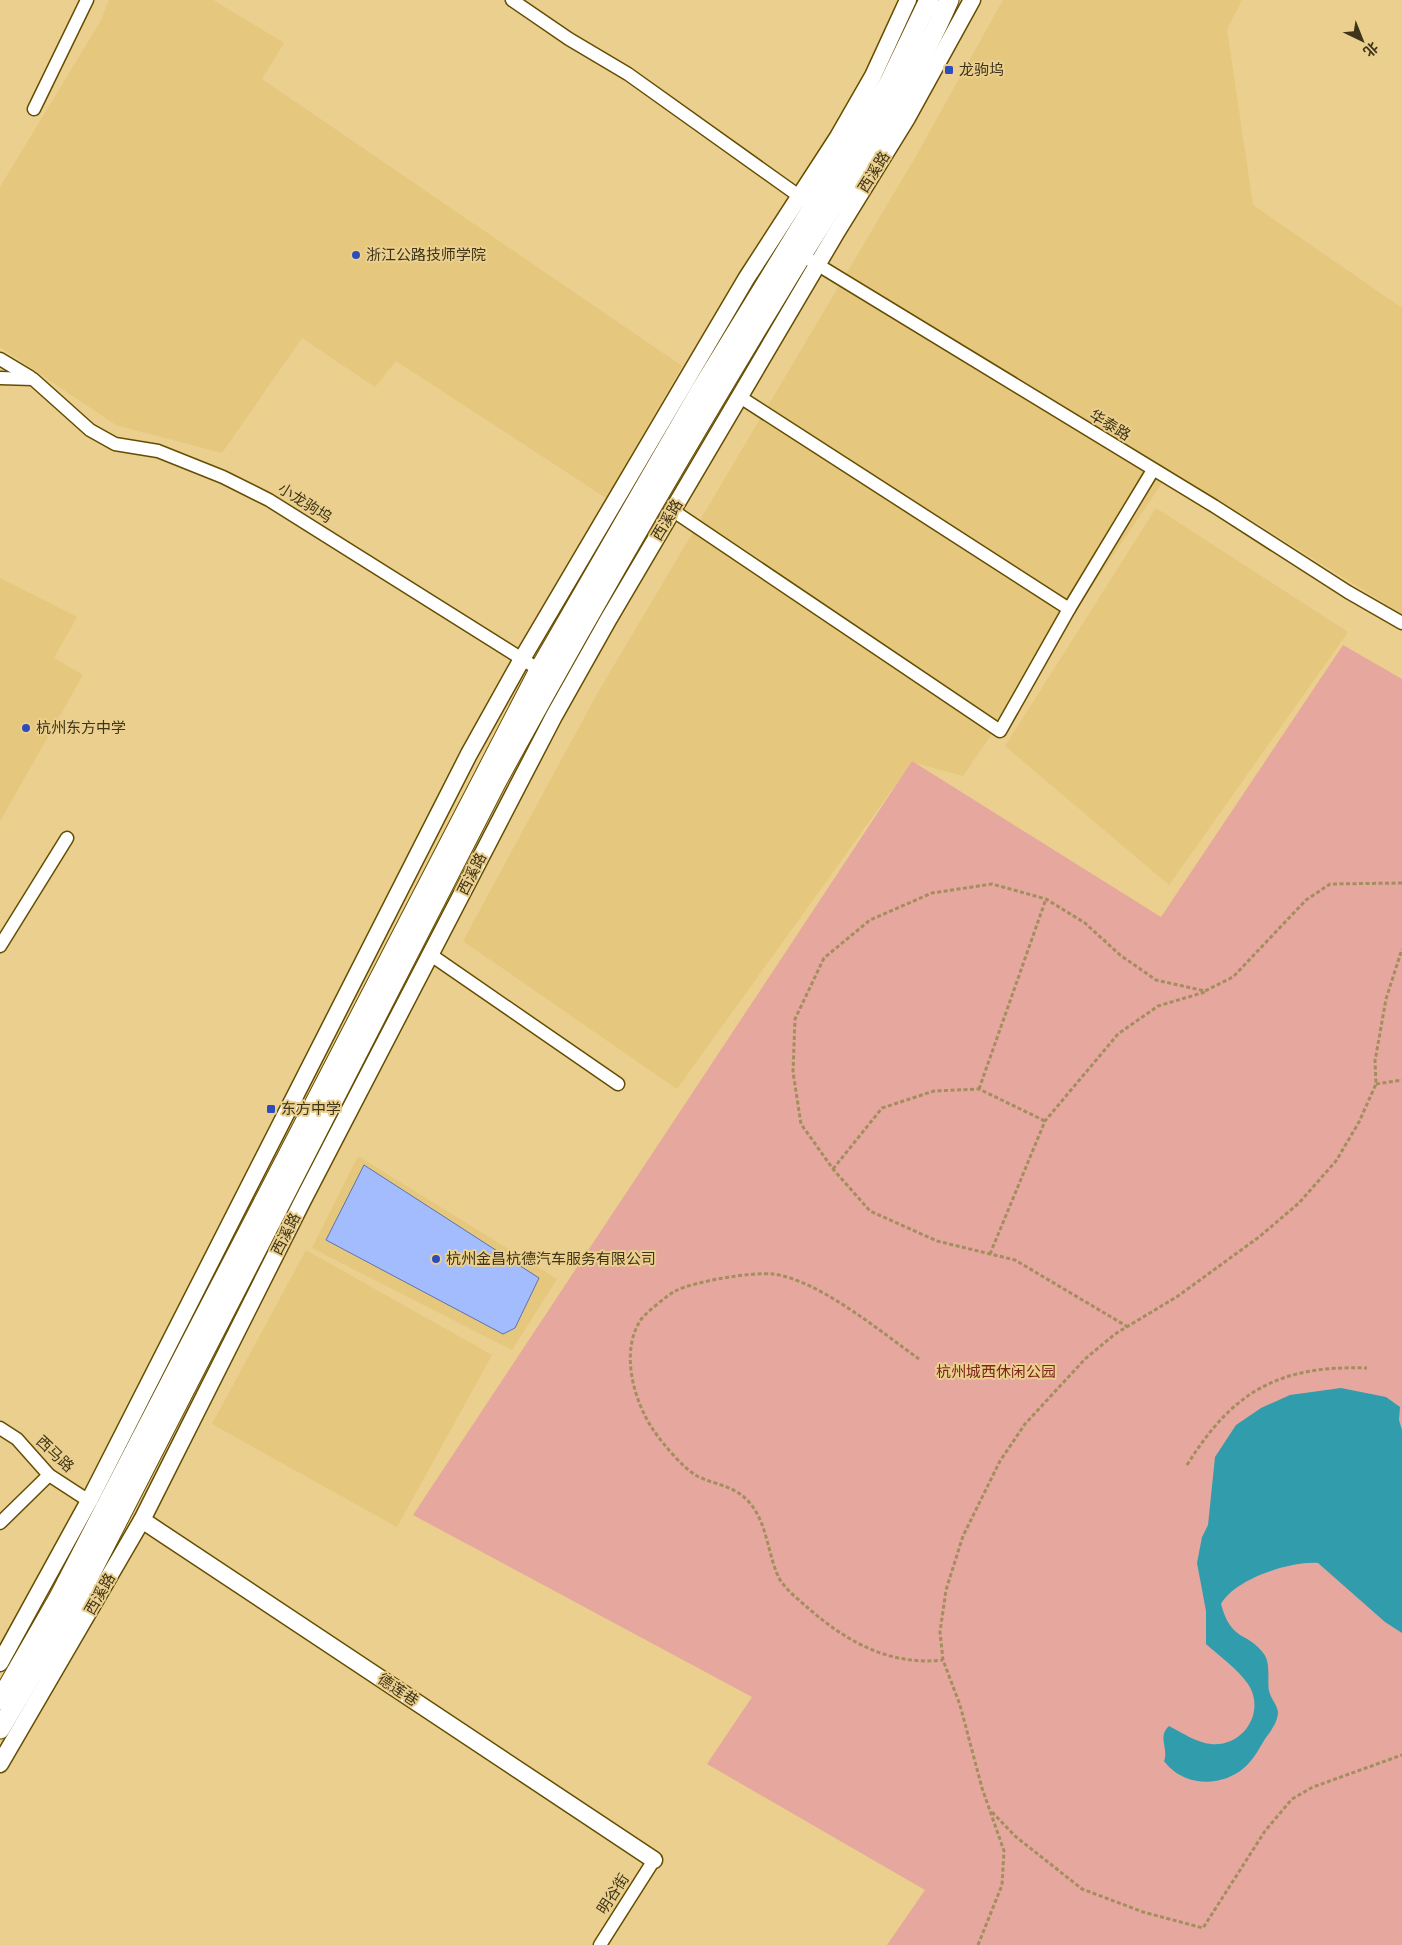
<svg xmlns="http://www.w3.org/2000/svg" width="1402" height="1945" font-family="'PT Sans Narrow','Noto Sans SC',sans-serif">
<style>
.built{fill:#e5c77d}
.green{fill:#e6a79e}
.water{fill:#319dac}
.building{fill:#a2bcfd;stroke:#5f73aa}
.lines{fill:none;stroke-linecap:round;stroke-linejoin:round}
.minor-casing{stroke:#654d00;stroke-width:15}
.tertiary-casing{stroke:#654d00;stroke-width:19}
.secondary-casing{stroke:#654d00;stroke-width:21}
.path{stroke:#a38e5d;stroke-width:3;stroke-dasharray:4 2.5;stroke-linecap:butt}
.minor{stroke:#fff;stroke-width:12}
.tertiary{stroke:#fff;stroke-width:16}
.secondary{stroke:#fff;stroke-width:19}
.poi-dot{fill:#2f4cbc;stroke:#eacf8e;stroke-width:2}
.labels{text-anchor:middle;stroke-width:4;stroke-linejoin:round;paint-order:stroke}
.poi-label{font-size:15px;fill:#3f3419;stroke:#eacf8e;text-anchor:start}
.street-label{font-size:15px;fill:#3f3419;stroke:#eacf8e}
.park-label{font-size:15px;fill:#7f231d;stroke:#eacf8e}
</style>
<rect width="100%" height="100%" fill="#eacf8e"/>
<g class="built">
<path d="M 109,0 L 213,0 L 284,43 L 262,79 L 682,366 L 606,498 L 396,361 L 375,387 L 302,338 L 222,453 L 116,425 L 0,347 L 0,187 L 100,22 Z"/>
<path d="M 1003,0 L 1242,0 L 1227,30 L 1253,205 L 1402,308 L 1402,614 L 1171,470 L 963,776 L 912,762 L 677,1089 L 463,941 L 597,694 L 916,156 Z"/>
<path d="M 1156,508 L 1348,632 L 1169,885 L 1005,746 Z"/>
<path d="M 0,578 L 77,617 L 54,658 L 83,675 L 0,821 Z"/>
<path d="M 358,1156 L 557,1279 L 512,1350 L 312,1248 Z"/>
<path d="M 306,1250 L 492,1355 L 397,1527 L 212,1424 Z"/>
</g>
<path class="green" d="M 1343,645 L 1402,679 L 1402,1945 L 887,1945 L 925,1890 L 707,1764 L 752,1697 L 413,1515 L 912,761 L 1161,917 Z"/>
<path class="water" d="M 1341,1388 L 1386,1397 L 1400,1407 L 1399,1420 L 1402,1430 L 1402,1633 L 1385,1622 L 1318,1563 C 1290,1561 1235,1579 1221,1604 C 1231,1642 1247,1631 1264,1654 C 1271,1664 1267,1680 1269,1691 C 1271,1699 1277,1705 1278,1712 C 1278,1722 1270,1732 1265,1739 C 1259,1749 1253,1760 1245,1767 C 1222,1788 1183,1787 1164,1761 C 1169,1749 1157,1737 1169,1726 C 1181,1732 1197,1743 1211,1744 C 1244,1747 1266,1711 1248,1684 C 1237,1668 1219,1656 1206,1644 L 1206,1611 L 1197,1563 L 1202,1537 L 1208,1525 L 1215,1457 L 1236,1425 L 1261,1408 L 1290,1395 Z"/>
<path class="building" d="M 364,1165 L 539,1278 L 515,1328 L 503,1334 L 326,1240 Z"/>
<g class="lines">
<g class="minor-casing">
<g id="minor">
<path d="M 512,0 L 569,39 L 628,74 L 806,201"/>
<path d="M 34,109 L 87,0"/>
<path d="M 810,260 L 1214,506 L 1348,592 L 1402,623"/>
<path d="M 0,359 L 30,377"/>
<path d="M 0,378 L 33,379 L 90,430 L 115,444 L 158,451 L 223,477 L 269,500 L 546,674"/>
<path d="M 740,397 L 1069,609"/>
<path d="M 672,510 L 1000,731 L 1069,609 L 1153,470"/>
<path d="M 0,946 L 67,838"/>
<path d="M 431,955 L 618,1084"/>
<path d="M 0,1428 L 17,1439 L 49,1475 L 89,1501"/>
<path d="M 0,1523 L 49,1475"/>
<path d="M 600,1945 L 654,1860"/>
</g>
</g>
<g class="tertiary-casing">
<g id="tertiary">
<path d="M 142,1520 L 654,1860"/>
<path d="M 0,1663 L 89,1501 L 469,754 L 522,659 L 746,279 L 838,137 L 873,76 L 908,0"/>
<path d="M 0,1764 L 142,1520 L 302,1202 L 554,716 L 608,620 L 836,233 L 907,118 L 972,0"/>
</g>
</g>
<g class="secondary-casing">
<g id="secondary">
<path d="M 0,1700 L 58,1599 L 539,670 L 699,393 L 889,83 L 929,0"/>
<path d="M 0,1729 L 78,1598 L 497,781 C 588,614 684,449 783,286 C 840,191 905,101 949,0"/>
</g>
</g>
<g class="path">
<path d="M 1376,1084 L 1402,1080"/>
<path d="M 979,1089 L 1046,899"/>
<path d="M 833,1169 L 882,1108 L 934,1091 L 979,1089 L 1045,1121"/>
<path d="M 990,1254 L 1045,1121 L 1118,1034 L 1158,1006 L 1205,992"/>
<path d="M 1128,1327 L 1015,1260 L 937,1241 L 870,1211 L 833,1169 L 801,1124 L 793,1072 L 795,1019 L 824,958 L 870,920 L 932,893 L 992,884 L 1046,899 L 1085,923 L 1120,955 L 1156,980 L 1205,991 L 1233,977 L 1306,900 L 1330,884 L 1402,883"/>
<path d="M 919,1359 C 881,1332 819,1280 773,1274 C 750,1272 696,1281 675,1291 C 668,1295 644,1314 640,1321 C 620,1353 634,1402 654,1431 C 663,1444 683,1468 697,1476 C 715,1485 734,1485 749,1502 C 768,1524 767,1553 779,1578 C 785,1589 799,1600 808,1608 C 847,1642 890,1666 943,1660"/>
<path d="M 1187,1465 C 1233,1391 1279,1365 1367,1368"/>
<path d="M 992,1812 L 1015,1836 L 1082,1889 L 1143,1912 L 1203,1928 L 1265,1831 L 1292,1799 L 1313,1787 L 1402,1755"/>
<path d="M 978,1945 L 1002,1885 L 1004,1851 L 982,1788 L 960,1705 L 943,1660 L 940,1632 L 946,1590 L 963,1536 L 1000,1461 L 1025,1424 L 1085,1359 L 1115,1334 L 1178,1296 L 1259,1237 L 1299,1203 L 1336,1161 L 1359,1122 L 1376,1084 L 1375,1061 L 1386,999 L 1402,949"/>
</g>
<use href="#minor" class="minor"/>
<use href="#tertiary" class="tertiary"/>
<use href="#secondary" class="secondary"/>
</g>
<g class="poi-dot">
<rect x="944" y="65" width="10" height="10" rx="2.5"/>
<circle cx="356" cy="255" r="5"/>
<circle cx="26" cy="728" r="5"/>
<rect x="266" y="1104" width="10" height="10" rx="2.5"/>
<circle cx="436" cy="1259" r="5"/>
</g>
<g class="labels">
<g class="poi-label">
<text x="959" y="75">龙驹坞</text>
<text x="366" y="260">浙江公路技师学院</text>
<text x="36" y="733">杭州东方中学</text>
<text x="281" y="1114">东方中学</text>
<text x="446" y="1264">杭州金昌杭德汽车服务有限公司</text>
</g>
<g class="street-label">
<text transform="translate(874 172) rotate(-58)" y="5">西溪路</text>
<text transform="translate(1110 425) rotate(31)" y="5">华泰路</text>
<text transform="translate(305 503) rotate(32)" y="5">小龙驹坞</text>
<text transform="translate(667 520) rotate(-59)" y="5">西溪路</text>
<text transform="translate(472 874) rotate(-63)" y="5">西溪路</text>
<text transform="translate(286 1234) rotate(-63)" y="5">西溪路</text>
<text transform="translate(55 1454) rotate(43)" y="5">西马路</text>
<text transform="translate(100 1594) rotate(-60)" y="5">西溪路</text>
<text transform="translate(398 1690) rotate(34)" y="5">德莲巷</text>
<text transform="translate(613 1894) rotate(-57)" y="5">明谷街</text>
</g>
<g class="park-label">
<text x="996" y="1377">杭州城西休闲公园</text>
</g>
</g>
<g transform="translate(1362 40) rotate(137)" stroke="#eacf8e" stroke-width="4" paint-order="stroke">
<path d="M0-4L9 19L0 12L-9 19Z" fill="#3f3419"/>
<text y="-8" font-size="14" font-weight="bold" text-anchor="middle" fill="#3f3419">北</text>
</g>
</svg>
